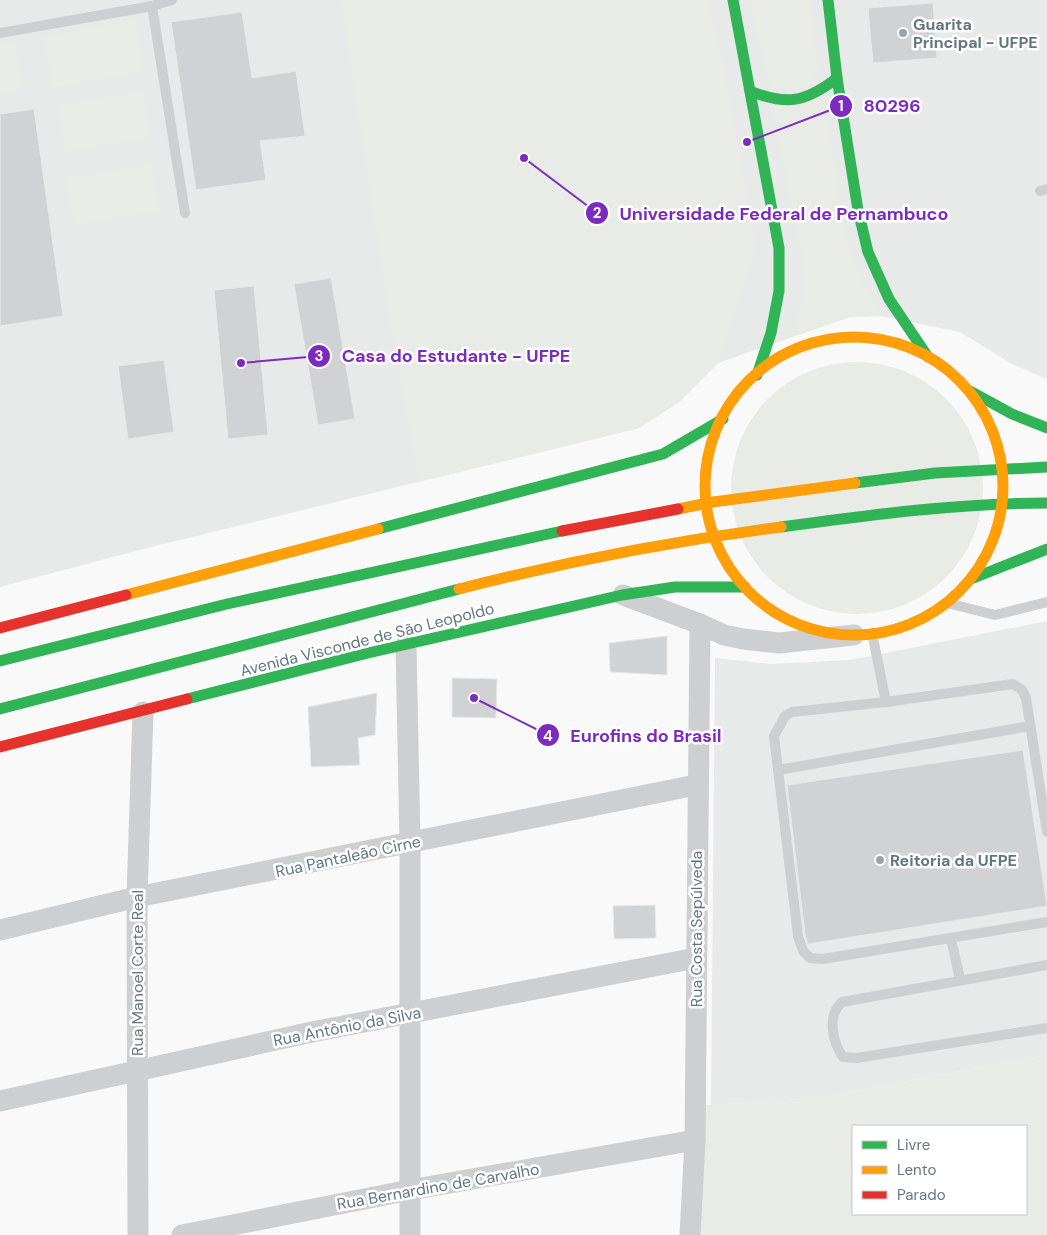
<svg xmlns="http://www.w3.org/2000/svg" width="1047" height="1235" font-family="'DM Sans',sans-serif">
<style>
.built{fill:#e8e9e9}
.green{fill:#e8ebe6;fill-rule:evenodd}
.building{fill:#d0d2d3;stroke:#e8e8e8}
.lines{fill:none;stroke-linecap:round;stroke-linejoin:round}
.lane{stroke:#cecfd0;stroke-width:10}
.street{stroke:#cecfd0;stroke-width:21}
.fast{stroke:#30b455;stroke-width:11}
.slow{stroke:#ff9f0a;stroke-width:11}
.jam{stroke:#e5322d;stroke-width:11}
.poi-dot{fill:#99a4ac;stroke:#fff;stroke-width:2}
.labels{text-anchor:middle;stroke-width:5;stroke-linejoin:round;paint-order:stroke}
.poi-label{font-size:16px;font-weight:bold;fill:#657683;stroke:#fff;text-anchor:start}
.street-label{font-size:16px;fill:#657683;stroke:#fff}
.leader{fill:none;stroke:#7b2cbf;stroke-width:2}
.callout-dot{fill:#7b2cbf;stroke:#fff;stroke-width:2}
.mark-label{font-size:15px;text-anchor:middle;font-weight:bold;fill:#fff}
.callout-label{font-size:18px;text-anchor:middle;font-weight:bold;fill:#7b2cbf;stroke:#fff;stroke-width:5;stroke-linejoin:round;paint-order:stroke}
</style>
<rect width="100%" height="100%" fill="#f9f9f9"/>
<g class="built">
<path d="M 0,0 L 1047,0 L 1047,379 L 1012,364 L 960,332 L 880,316 L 850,317 L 718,363 L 679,402 L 639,428 L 143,549 L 0,587 Z"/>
<path d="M 1047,621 L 1047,1055 L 816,1098 L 711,1105 L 715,658 L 771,664 L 850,660 Z"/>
</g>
<g class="green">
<path d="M 341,0 L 708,0 L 724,66 L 756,247 L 718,363 L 679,402 L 639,428 L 419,482 L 392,336 Z"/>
<path d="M 750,0 L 810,0 L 818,70 L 809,86 C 790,92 778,95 767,76 Z"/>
<path d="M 135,20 L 143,71 L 53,88 L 43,37 Z"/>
<path d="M 15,42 L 23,89 L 0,93 L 0,45 Z"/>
<path d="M 143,91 L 150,138 L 65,152 L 57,105 Z"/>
<path d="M 824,95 L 844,227 L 857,271 L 880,316 L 850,317 L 796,335 L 805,272 L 772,105 Z"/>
<path d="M 151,164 L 159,211 L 74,225 L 66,178 Z"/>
<circle cx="857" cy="488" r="126"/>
<path d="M 1047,1055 L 1047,1235 L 690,1235 L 695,1103 L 711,1105 L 816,1098 ZM 853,1126 L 1026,1126 L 1026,1214 L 853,1214 Z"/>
</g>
<g class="building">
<path d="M 933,3 L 937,58 L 873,63 L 868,8 Z"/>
<path d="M 242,12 L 252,78 L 296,71 L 305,136 L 260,141 L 266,180 L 196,190 L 171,22 Z"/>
<path d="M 34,109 L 63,316 L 0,326 L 0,114 Z"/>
<path d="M 331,278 L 355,419 L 318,425 L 294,284 Z"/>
<path d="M 254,286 L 268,435 L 228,439 L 214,290 Z"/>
<path d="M 164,360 L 174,432 L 128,439 L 118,366 Z"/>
<path d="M 667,636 L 667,675 L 610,672 L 609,643 Z"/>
<path d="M 452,678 L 497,679 L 496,718 L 452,717 Z"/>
<path d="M 377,693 L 375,735 L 358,738 L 360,765 L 311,767 L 308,707 Z"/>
<path d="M 1023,750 L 1047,906 L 808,944 L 805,934 L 787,785 Z"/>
<path d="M 655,905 L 656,938 L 614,939 L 613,906 Z"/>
</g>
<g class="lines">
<g class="lane">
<path d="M 152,6 L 185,213"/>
<path d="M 0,33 L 152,6 L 172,0"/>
<path d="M 1040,191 L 1047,189"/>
<path d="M 947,603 L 995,615 L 1047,602"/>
<path d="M 872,633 L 886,702 L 1013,684 L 1022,690 L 1026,698 L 1047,832"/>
<path d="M 886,702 L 792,712 L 785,716 L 774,736 L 798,936 L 803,951 L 810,958 L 823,959 L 1047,922"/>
<path d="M 778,770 L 1030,726"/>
<path d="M 951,939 L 960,979"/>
<path d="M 1047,965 L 842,1002 C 827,1015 832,1042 843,1057 L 856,1058 L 1047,1028"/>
</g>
<g class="street">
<path d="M 623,595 L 700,624 L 724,635 L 743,639 L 779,643 L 854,635"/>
<path d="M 406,645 L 410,843 L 410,1235"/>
<path d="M 0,930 L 137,897 L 696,785"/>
<path d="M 0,1101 L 312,1032 L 696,958"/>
<path d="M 138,1235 L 137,897 L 143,712"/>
<path d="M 182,1235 L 410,1190 L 695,1140"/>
<path d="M 690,1235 L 695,1140 L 700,624"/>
</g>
<g class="fast">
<path d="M 733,0 L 779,248 L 779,291 L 771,333 L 757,375"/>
<path d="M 828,0 L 837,78 L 858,210 L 868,252 L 889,299 L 928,357"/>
<path d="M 750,91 C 787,106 806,102 837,78"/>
<path d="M 970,391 L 1012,414 L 1047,428"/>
<path d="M 855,483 L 935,473 L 1047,467"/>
<path d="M 781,527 C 869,515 958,503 1047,503"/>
<path d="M 378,529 L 663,454 L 723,419"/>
<path d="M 971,579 L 1047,549"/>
<path d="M 0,661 L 227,604 L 562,531"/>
<path d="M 187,699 L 368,653 L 622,595 L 675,587 L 745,587"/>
<path d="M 0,709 L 459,589"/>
</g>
<g class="slow">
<circle cx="854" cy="486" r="149"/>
<path d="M 678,509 L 713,502 L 855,483"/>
<path d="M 459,589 C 564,562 672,541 781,527"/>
<path d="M 126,595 L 378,529"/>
</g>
<g class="jam">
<path d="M 562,531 L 678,509"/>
<path d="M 0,628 L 126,595"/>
<path d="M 0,747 L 187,699"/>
</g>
</g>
<g class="poi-dot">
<circle cx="903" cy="33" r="5"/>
<circle cx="880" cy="860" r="5"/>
</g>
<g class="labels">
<g class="poi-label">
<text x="913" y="30">Guarita<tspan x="913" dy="18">Principal - UFPE</tspan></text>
<text x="890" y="866">Reitoria da UFPE</text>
</g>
<g class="street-label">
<text transform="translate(367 639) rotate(-14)" y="6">Avenida Visconde de São Leopoldo</text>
<text transform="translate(348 856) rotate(-12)" y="6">Rua Pantaleão Cirne</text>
<text transform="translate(696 929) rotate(-90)" y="6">Rua Costa Sepúlveda</text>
<text transform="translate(137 973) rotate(-90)" y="6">Rua Manoel Corte Real</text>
<text transform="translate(347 1026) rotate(-11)" y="6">Rua Antônio da Silva</text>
<text transform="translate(438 1186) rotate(-10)" y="6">Rua Bernardino de Carvalho</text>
</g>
</g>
<path class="leader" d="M747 142L841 106M524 158L597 213M241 363L319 356M474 698L548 735"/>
<g class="callout-dot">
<circle cx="747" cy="142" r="5"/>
<circle cx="524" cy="158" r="5"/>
<circle cx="241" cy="363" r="5"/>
<circle cx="474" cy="698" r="5"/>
<circle cx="841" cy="106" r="12"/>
<circle cx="597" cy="213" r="12"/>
<circle cx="319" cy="356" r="12"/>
<circle cx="548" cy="735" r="12"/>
</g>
<g class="mark-label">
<text x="841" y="111">1</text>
<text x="597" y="218">2</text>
<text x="319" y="361">3</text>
<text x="548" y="741">4</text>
</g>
<g class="callout-label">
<text x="892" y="112">80296</text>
<text x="784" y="220">Universidade Federal de Pernambuco</text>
<text x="456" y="362">Casa do Estudante - UFPE</text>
<text x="646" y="742">Eurofins do Brasil</text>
</g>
<rect x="852" y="1125" width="175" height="90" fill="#ffffff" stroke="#c1c8cd"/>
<rect x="862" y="1141" width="25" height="8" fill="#30b455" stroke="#c1c8cd"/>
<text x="897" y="1150" font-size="15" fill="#657683">Livre</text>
<rect x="862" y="1166" width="25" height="8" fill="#ff9f0a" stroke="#c1c8cd"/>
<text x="897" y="1175" font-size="15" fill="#657683">Lento</text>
<rect x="862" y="1191" width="25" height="8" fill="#e5322d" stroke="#c1c8cd"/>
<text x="897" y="1200" font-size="15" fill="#657683">Parado</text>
</svg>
